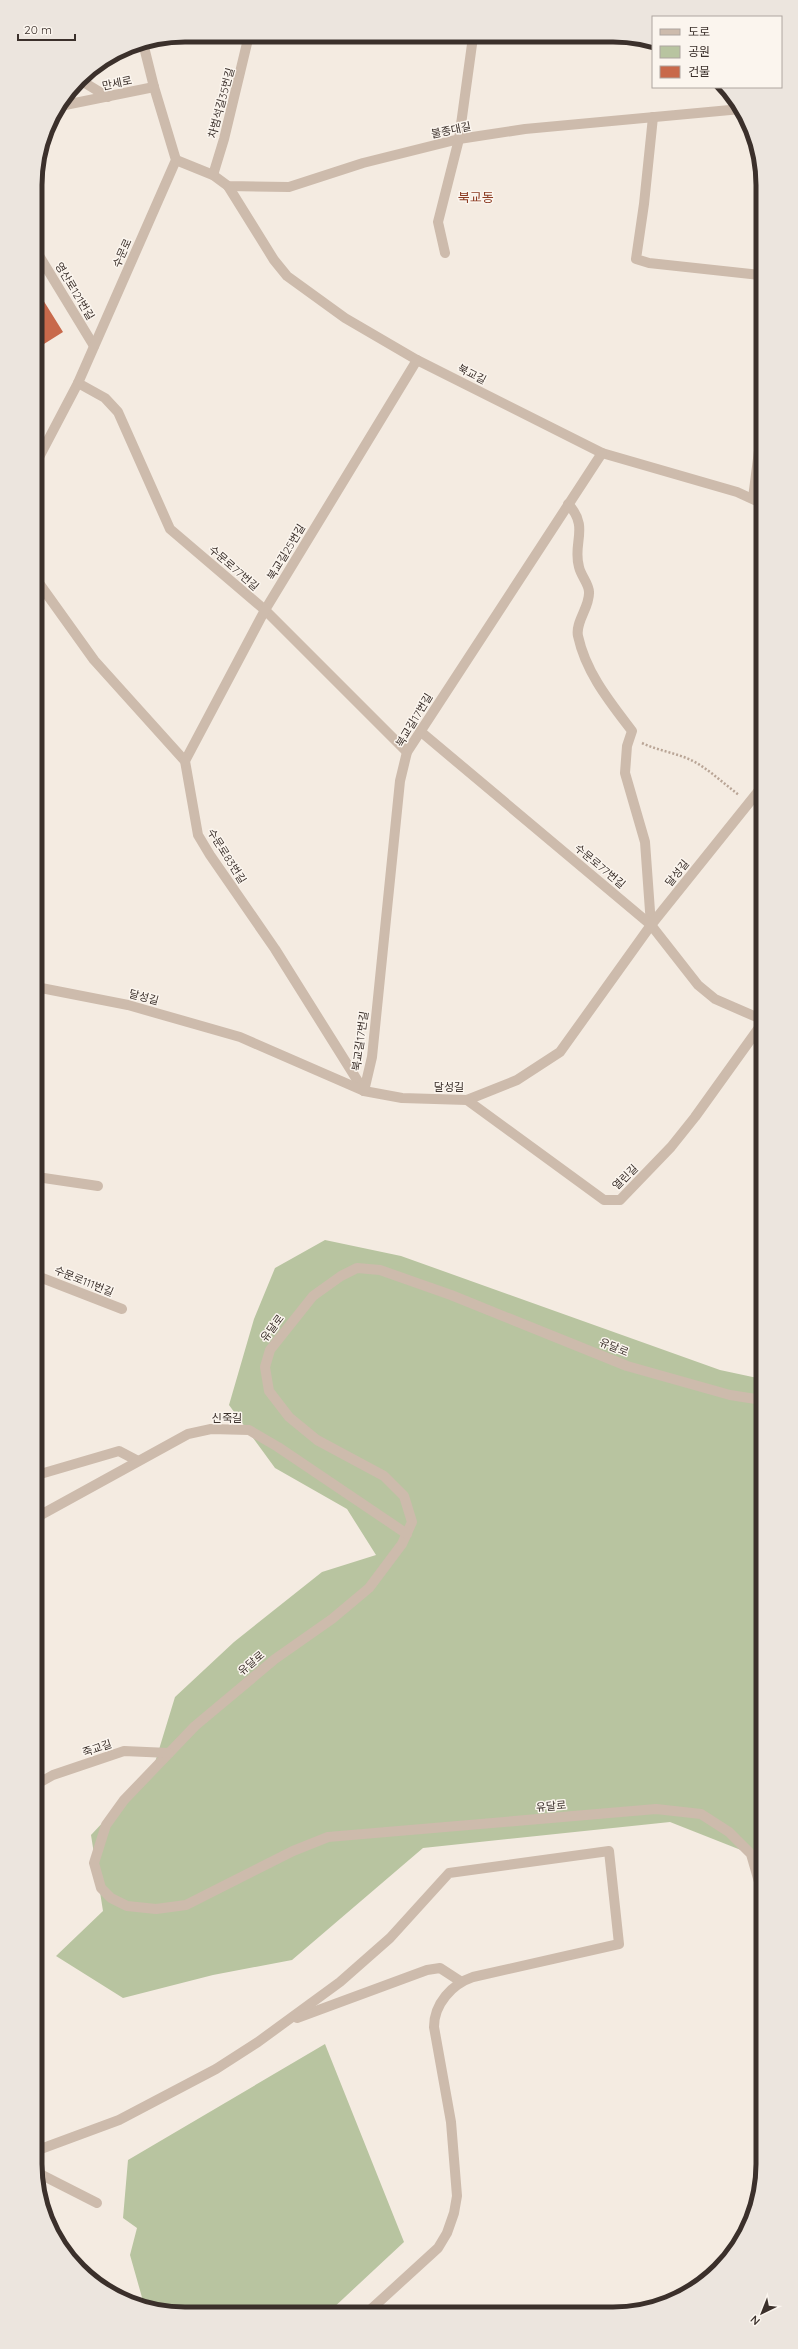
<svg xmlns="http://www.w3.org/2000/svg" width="798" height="2349" font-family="Quicksand,'Noto Sans KR',sans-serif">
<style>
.green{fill:#b8c4a0}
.building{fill:#c8694b}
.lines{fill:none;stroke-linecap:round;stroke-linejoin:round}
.path{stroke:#b9a596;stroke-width:2.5;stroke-dasharray:2 2;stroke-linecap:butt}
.minor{stroke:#cdbbac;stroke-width:10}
.labels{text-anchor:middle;stroke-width:3;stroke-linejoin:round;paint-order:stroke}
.street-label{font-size:11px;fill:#3b302b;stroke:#fbf5ee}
.quarter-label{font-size:13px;fill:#8c3b22;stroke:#fbf5ee}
.rim{fill:none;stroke:#3b302b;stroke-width:5}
</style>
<rect width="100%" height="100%" fill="#f4ebe1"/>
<g class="green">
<path d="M 325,1240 L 401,1256 L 720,1370 L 762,1379 L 762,1873 L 751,1854 L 670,1822 L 423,1848 L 292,1960 L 213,1975 L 123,1998 L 56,1956 L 103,1911 L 91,1835 L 153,1769 L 175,1697 L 234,1642 L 322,1572 L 376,1555 L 347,1509 L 275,1468 L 229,1405 L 254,1319 L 275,1268 Z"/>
<path d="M 325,2044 L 404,2242 L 330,2311 L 156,2311 L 145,2308 L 130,2255 L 137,2228 L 123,2218 L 128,2160 Z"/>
</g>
<path class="building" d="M 35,287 L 63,332 L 36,349 L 36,344 Z"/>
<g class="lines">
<path class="path" d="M 642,743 C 659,751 677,753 693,761 C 710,770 724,784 739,795"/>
<g class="minor">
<path d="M 80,80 L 108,97"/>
<path d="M 60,106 L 154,87"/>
<path d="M 653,117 L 644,204 L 636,259 L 649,263 L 760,275"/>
<path d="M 176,160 L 213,175 L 228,186 L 289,187 L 363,163 L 459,139 L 525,129 L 741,109"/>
<path d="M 213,175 L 224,139 L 249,35"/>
<path d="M 228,186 L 274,260 L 287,276 L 345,318 L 417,360 L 602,453 L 737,492 L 761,503"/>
<path d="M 35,249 L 94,346"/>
<path d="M 445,253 L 438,222 L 459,139 L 473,37"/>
<path d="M 78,383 L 105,398 L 118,412 L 170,529 L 265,610 L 407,752"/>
<path d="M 36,463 L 78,383 L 176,160 L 154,87 L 143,43"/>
<path d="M 753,498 L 760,443"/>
<path d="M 568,504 C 590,527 572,543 579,567 C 581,576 589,584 589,592 C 590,607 575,622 578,636 C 586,673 610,702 632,731 L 627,746 L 625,773 L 645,842 L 651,925"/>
<path d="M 36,579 L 94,660 L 185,761 L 198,835 L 210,855 L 275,949 L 364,1091"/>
<path d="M 420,731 L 651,925 L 698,985 L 715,999 L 761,1019"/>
<path d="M 185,761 L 265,610 L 417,360"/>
<path d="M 36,987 L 128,1005 L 240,1037 L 364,1091 L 402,1098 L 467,1100 L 517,1080 L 560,1052 L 651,925 L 761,788"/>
<path d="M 364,1091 L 372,1057 L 400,781 L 407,752 L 602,453"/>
<path d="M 467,1100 L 604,1200 L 620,1200 L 671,1147 L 695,1117 L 761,1025"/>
<path d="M 37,1177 L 98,1186"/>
<path d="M 37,1276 L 122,1309"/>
<path d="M 762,1400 L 730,1395 L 627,1366 L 451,1295 L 380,1270 L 357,1268 L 341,1276 L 313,1296 L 270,1350 L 265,1367 L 269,1391 L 289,1417 L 317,1440 L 384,1476 L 404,1496 L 412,1522 L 402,1544 L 369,1588 L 332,1619 L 275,1659 L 195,1726 L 124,1800 L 106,1825 L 94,1863 L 101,1888 L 111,1898 L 127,1906 L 156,1909 L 186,1905 L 293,1851 L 328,1837 L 656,1809 L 701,1814 L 729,1832 L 751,1854 L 762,1892"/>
<path d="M 37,1475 L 119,1451 L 138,1461"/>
<path d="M 37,1517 L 188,1434 L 211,1429 L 249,1430 L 278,1447 L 407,1534"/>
<path d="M 37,1784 L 53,1775 L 124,1751 L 169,1753"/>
<path d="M 297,2018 L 427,1970 L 440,1968 L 460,1981"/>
<path d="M 38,2150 L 119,2120 L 216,2069 L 258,2042 L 340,1982 L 390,1938 L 449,1873 L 609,1851 L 619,1944 L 473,1977 C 452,1984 434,2004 434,2027 L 451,2122 L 457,2196 L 454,2213 L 447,2233 L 438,2248 L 369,2311"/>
<path d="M 38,2173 L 97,2203"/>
</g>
</g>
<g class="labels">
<g class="street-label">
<text transform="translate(117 83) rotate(-12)" y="4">만세로</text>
<text transform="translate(221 103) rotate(-75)" y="4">차범석길35번길</text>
<text transform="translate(451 130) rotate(-12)" y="4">불종대길</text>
<text transform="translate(122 253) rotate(-66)" y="4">수문로</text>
<text transform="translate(75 291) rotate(59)" y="4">영산로121번길</text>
<text transform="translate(472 374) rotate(27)" y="4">북교길</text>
<text transform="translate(286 552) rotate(-59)" y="4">북교길25번길</text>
<text transform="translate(234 568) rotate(41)" y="4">수문로77번길</text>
<text transform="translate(414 720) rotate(-59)" y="4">북교길17번길</text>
<text transform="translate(227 856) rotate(58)" y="4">수문로83번길</text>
<text transform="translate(600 866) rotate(40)" y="4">수문로77번길</text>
<text transform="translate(677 873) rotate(-51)" y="4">달성길</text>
<text transform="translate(144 997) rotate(15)" y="4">달성길</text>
<text transform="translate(360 1041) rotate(-82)" y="4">북교길17번길</text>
<text x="449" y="1091">달성길</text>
<text transform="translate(625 1177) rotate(-45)" y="4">열린길</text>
<text transform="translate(84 1281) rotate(22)" y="4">수문로111번길</text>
<text transform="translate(272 1328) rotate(-53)" y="4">유달로</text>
<text transform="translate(614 1347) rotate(22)" y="4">유달로</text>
<text x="227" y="1422">신죽길</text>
<text transform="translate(251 1663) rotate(-40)" y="4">유달로</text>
<text transform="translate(97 1748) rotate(-19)" y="4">죽교길</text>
<text transform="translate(551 1806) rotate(-5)" y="4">유달로</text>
</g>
<g class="quarter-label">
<text x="476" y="202">북교동</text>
</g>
</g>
<path d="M0 0H798V2349H0ZM185 42H613A143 143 0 0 1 756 185V2164A143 143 0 0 1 613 2307H185A143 143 0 0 1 42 2164V185A143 143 0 0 1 185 42Z" fill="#ece5de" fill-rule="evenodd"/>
<path class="rim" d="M185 42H613A143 143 0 0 1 756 185V2164A143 143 0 0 1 613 2307H185A143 143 0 0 1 42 2164V185A143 143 0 0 1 185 42Z"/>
<rect x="652" y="16" width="130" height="72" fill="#fbf5ee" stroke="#aea6a0"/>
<rect x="660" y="29" width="20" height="6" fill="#cdbbac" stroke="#aea6a0"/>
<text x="688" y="36" font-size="12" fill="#3b302b">도로</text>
<rect x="660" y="46" width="20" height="12" fill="#b8c4a0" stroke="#aea6a0"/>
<text x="688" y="56" font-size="12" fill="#3b302b">공원</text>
<rect x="660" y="66" width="20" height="12" fill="#c8694b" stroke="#aea6a0"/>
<text x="688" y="76" font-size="12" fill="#3b302b">건물</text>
<g transform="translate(762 2313) rotate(223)" stroke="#fbf5ee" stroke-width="3" paint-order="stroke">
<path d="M0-3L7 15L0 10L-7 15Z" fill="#3b302b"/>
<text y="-6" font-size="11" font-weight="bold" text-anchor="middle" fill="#3b302b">N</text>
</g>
<path d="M18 34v6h57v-6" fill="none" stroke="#3b302b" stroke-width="2"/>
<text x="24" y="34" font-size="12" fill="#3b302b" stroke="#fbf5ee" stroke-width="3" paint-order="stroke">20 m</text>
</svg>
